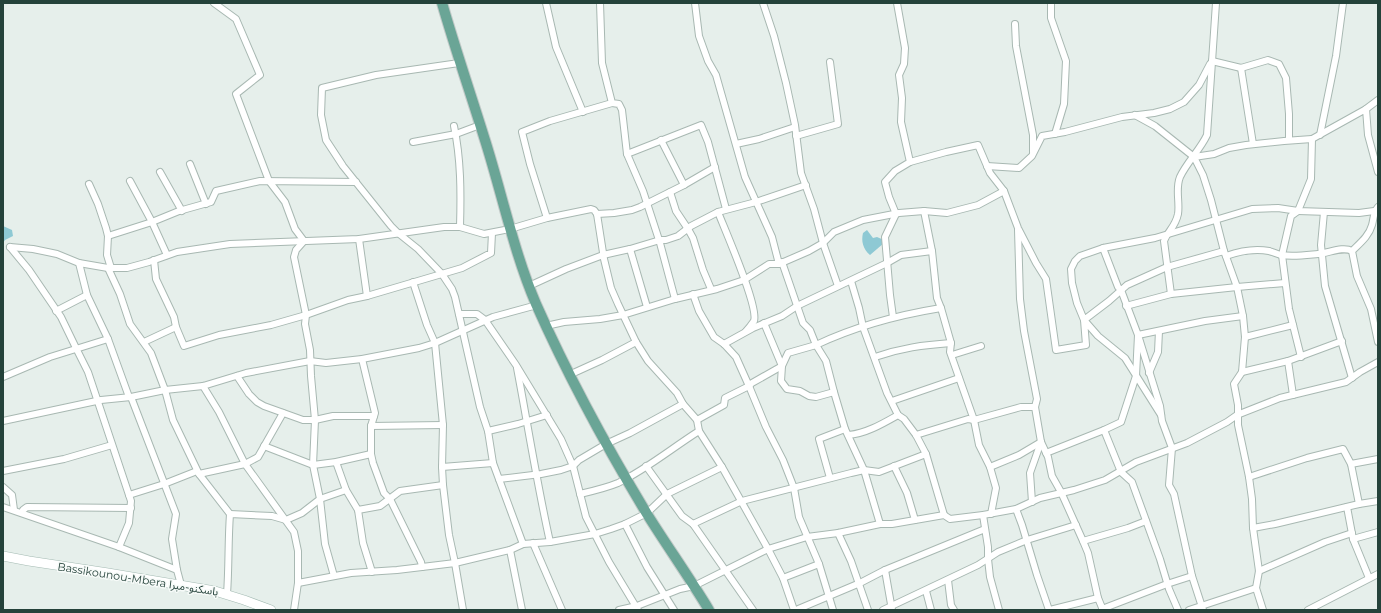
<svg xmlns="http://www.w3.org/2000/svg" width="1381" height="613" font-family="Montserrat,'Noto Sans Arabic',sans-serif">
<style>
.water{fill:#8ec9d4}
.lines{fill:none;stroke-linecap:round;stroke-linejoin:round}
.street-casing{stroke:#a8b8b2;stroke-width:8}
.secondary-casing{stroke:#a4bbb3;stroke-width:10}
.primary-casing{stroke:#c2cac8;stroke-width:12}
.street{stroke:#fff;stroke-width:6}
.secondary{stroke:#fff;stroke-width:9}
.primary{stroke:#6aa596;stroke-width:10}
.labels{text-anchor:middle;stroke-width:3;stroke-linejoin:round;paint-order:stroke}
.street-label{font-size:11px;fill:#24423a;stroke:#f7fbf9}
</style>
<rect width="100%" height="100%" fill="#e6efeb"/>
<g class="water">
<path d="M 3,226 L 12,230 L 13,236 L 5,240 L 3,243 Z"/>
<path d="M 867,230 L 873,238 L 877,237 L 884,240 L 884,243 L 870,255 C 863,249 861,241 863,233 Z"/>
</g>
<g class="lines">
<g class="street-casing">
<g id="street">
<path d="M 214,3 L 236,19 L 260,75 L 236,94 L 269,181 L 285,202 L 295,229 L 304,241 L 296,250 L 294,257 L 306,315 L 305,324 L 310,350 L 311,376 L 315,420 L 313,465 L 320,499 L 302,513 L 286,520 L 272,516 L 230,514 C 228,541 229,567 227,594"/>
<path d="M 546,3 L 556,47 L 583,112"/>
<path d="M 600,3 L 602,63 L 612,103 L 619,104 L 622,110 L 627,154 L 643,191 L 660,243 L 675,299"/>
<path d="M 695,3 L 699,36 L 708,61 L 716,75 L 745,177 L 772,237 L 779,264"/>
<path d="M 763,3 L 774,36 L 786,83 L 795,125 L 801,173 L 814,209 L 823,243 L 838,286"/>
<path d="M 1051,3 L 1051,18 L 1066,61 L 1064,104 L 1055,134"/>
<path d="M 1015,24 L 1016,46 L 1033,135 L 1033,152"/>
<path d="M 1212,61 L 1241,68 L 1268,60 L 1279,64 L 1286,78 L 1289,114 L 1289,140"/>
<path d="M 459,63 L 376,75 L 322,88 L 321,115 L 326,140 L 343,166 L 391,226 L 398,233 L 418,249 L 442,274 L 452,289 L 455,297 L 480,407 L 488,431 L 493,463 L 523,544"/>
<path d="M 1241,68 L 1253,144"/>
<path d="M 1366,109 L 1378,100"/>
<path d="M 1135,115 L 1155,126 L 1194,157 L 1203,175 L 1211,200 L 1224,251 L 1237,287 L 1243,316 L 1245,337 L 1242,372 L 1234,384 L 1238,405 L 1238,425 L 1249,477 L 1252,499 L 1253,528 L 1259,571 L 1256,588 L 1263,610"/>
<path d="M 454,126 C 461,159 461,193 460,227"/>
<path d="M 1320,135 L 1336,56 L 1343,3"/>
<path d="M 796,136 L 838,124 L 830,62"/>
<path d="M 661,140 L 684,185"/>
<path d="M 413,142 L 456,134 L 480,125"/>
<path d="M 736,144 L 759,139 L 795,127"/>
<path d="M 627,154 L 701,125 L 708,142 L 726,209"/>
<path d="M 1194,157 L 1214,154 L 1229,148 L 1246,145 L 1284,141 L 1312,139"/>
<path d="M 910,162 L 946,152 L 978,145 L 990,173 L 1004,191 L 1018,228 L 1036,263 L 1046,279 L 1056,350 L 1086,345 L 1084,320 L 1098,336 L 1125,358 L 1161,415"/>
<path d="M 190,164 L 206,204"/>
<path d="M 987,166 L 1019,168 L 1032,156 L 1042,136 L 1065,132 L 1122,117 L 1154,113 L 1170,109 L 1184,102 L 1199,85 L 1210,64"/>
<path d="M 160,172 L 182,211"/>
<path d="M 130,181 L 152,222 L 167,255"/>
<path d="M 89,184 L 98,204 L 106,228 L 108,236 L 107,255 L 111,268"/>
<path d="M 670,192 L 676,211 L 688,229 L 693,238 L 703,270 L 711,289"/>
<path d="M 1378,207 C 1373,213 1374,218 1372,225 C 1369,236 1360,243 1352,251 L 1357,276 L 1371,309 L 1378,342"/>
<path d="M 924,211 L 932,251 L 937,298 L 941,308 L 951,343 L 950,352 L 974,420 L 979,445 L 990,467 L 996,488 L 991,514"/>
<path d="M 718,212 C 725,230 759,307 754,321 C 752,324 749,328 746,331"/>
<path d="M 1324,212 L 1321,245 L 1325,286 L 1352,378"/>
<path d="M 597,214 L 614,213 L 632,210 L 640,207 L 684,185 L 715,167"/>
<path d="M 547,218 L 530,164 L 522,132 L 550,121 L 612,103"/>
<path d="M 1018,230 L 1020,299 L 1024,331 L 1037,399 L 1035,407 L 1041,442 L 1048,457 L 1052,476 L 1061,492 L 1083,541 L 1088,553 L 1098,598 L 1103,610"/>
<path d="M 108,236 L 152,222 L 179,211 L 211,202 L 216,191 L 260,181 L 356,182"/>
<path d="M 359,239 L 367,296"/>
<path d="M 10,247 L 33,249 L 57,254 L 79,263 L 108,268 L 127,268 L 149,262 L 177,252 L 230,244 L 359,239 L 444,227 L 460,227 L 484,234 L 510,229 L 547,218 L 591,209 L 594,210 L 597,214 L 604,259 L 611,288 L 618,304 L 636,342 L 648,361 L 677,393 L 683,404 L 697,420 L 699,431 L 722,467 L 768,549 L 783,578 L 794,610"/>
<path d="M 10,247 L 29,270 L 61,317 L 76,348 L 88,372 L 131,501 L 129,523 L 119,547"/>
<path d="M 1103,248 L 1118,287 L 1121,290 L 1138,335 L 1160,406 L 1162,421 L 1172,448 L 1169,485 L 1174,494 L 1192,576 L 1203,610"/>
<path d="M 630,249 L 647,307"/>
<path d="M 1224,251 L 1167,267 L 1127,285 L 1109,301 L 1084,320 L 1077,303 L 1072,283 L 1071,269 L 1075,261 L 1080,256 L 1103,248 L 1155,238 L 1252,209 L 1278,208 L 1298,211 L 1359,213 L 1374,211"/>
<path d="M 1226,256 C 1240,251 1254,248 1269,251 C 1273,252 1277,254 1281,255 C 1293,257 1307,255 1318,254 C 1329,253 1343,246 1352,251"/>
<path d="M 154,260 L 156,279 L 174,317 L 176,327 L 184,346 L 219,335 L 271,325 L 306,315 L 348,300 L 367,296 L 462,268 L 491,253 L 492,233"/>
<path d="M 782,262 L 803,323 L 810,330 L 816,345 C 856,326 898,315 941,308"/>
<path d="M 79,263 L 87,295"/>
<path d="M 108,268 L 120,294 L 130,324 L 151,353 L 165,390 L 173,420 L 199,474"/>
<path d="M 851,281 L 859,308 L 863,327 L 887,393 L 898,415 L 904,419 L 916,435 L 926,454 L 944,515"/>
<path d="M 413,282 L 427,325 L 435,343 L 443,425 L 442,467 L 443,485 L 449,535 L 455,563 L 510,550 L 523,544 L 550,542 L 595,534 L 611,529 L 625,524 L 647,513 L 667,494 L 722,467"/>
<path d="M 529,286 L 566,269 L 603,255 L 630,249 L 660,240 L 666,240 L 678,236 L 691,226 L 718,212 L 756,202 L 806,185"/>
<path d="M 693,294 L 699,311 L 714,337 L 724,344 L 736,357 L 749,386 L 766,427 L 783,460 L 794,488 L 799,517 L 819,564 L 833,610"/>
<path d="M 1171,294 L 1164,241 C 1168,230 1175,228 1178,214 C 1180,202 1175,189 1180,177 C 1187,162 1200,150 1207,135 L 1216,3"/>
<path d="M 1126,306 L 1171,294 L 1237,287 L 1285,283"/>
<path d="M 56,311 L 87,295 L 108,339 L 129,397"/>
<path d="M 459,314 L 477,314 L 485,320 L 516,365 L 561,439 L 573,466 L 586,517 L 609,562 L 638,610"/>
<path d="M 893,317 L 890,295 L 885,237 L 896,214 L 889,197 L 885,182 L 895,171 L 910,162 L 901,122 L 902,98 L 899,75 L 904,64 L 905,48 L 897,3"/>
<path d="M 764,323 L 782,366 L 781,381 L 787,389 L 800,391 L 809,396 L 816,397 L 834,392"/>
<path d="M 546,326 L 564,322 L 600,319 L 623,315 L 675,299 L 717,289 L 744,280 L 769,264 L 779,264 L 809,251 L 823,243 L 834,232 L 863,220 L 899,213 L 924,211 L 947,213 L 978,205 L 1004,191"/>
<path d="M 1245,337 L 1293,325"/>
<path d="M 144,342 L 176,327"/>
<path d="M 724,344 L 753,328 L 782,316 L 797,306 L 887,263 L 901,255 L 932,251"/>
<path d="M 952,355 L 981,346"/>
<path d="M 875,357 C 901,348 923,345 951,343"/>
<path d="M 1301,357 L 1289,309 L 1282,255 L 1291,216 L 1298,211 L 1311,179 L 1312,139 L 1366,109 L 1368,135 L 1378,172"/>
<path d="M 362,359 L 375,413 L 371,426 L 371,454 L 373,463 L 384,493 L 390,499 L 421,562 L 422,567 L 455,563 L 463,610"/>
<path d="M 1288,361 L 1293,395"/>
<path d="M 517,368 C 528,426 537,484 550,542"/>
<path d="M 1242,372 L 1288,361 L 1342,341"/>
<path d="M 1149,373 L 1158,352 L 1159,331"/>
<path d="M 569,375 L 602,360 L 636,342"/>
<path d="M 237,376 L 249,394 L 257,402 L 264,406 L 303,420 L 315,420 L 333,416 L 374,416"/>
<path d="M 3,377 L 50,357 L 108,339"/>
<path d="M 203,386 L 219,412 L 245,464 L 294,532 L 298,551 L 298,583 L 294,610"/>
<path d="M 131,397 L 176,514 L 172,539 L 177,570 L 181,585"/>
<path d="M 892,401 L 959,378"/>
<path d="M 697,420 L 724,405 L 725,398 L 749,386 L 752,383 L 782,366 L 788,353 L 816,345 L 826,361 L 834,392 L 845,429 L 864,470 L 880,524"/>
<path d="M 3,421 L 101,400 L 131,397 L 165,390 L 203,386 L 246,373 L 310,361 L 326,363 L 362,359 L 419,348 L 435,343 L 493,317 L 537,305"/>
<path d="M 371,426 L 443,425"/>
<path d="M 1104,430 L 1121,472 L 1132,482 L 1160,559 L 1169,589 L 1178,610"/>
<path d="M 488,431 L 518,424 L 547,415"/>
<path d="M 849,435 C 867,433 882,424 898,415"/>
<path d="M 916,435 L 968,419 L 974,420 L 1021,407 L 1035,407"/>
<path d="M 264,446 L 313,465 L 336,462 L 371,454"/>
<path d="M 1046,453 L 1104,430 L 1121,422 L 1136,376 L 1138,335 L 1205,321 L 1243,316"/>
<path d="M 336,462 L 346,490 L 358,510 L 363,543 L 372,572"/>
<path d="M 1351,464 L 1378,459"/>
<path d="M 646,466 L 682,516 L 693,524 L 753,610"/>
<path d="M 894,466 L 907,493 L 915,520"/>
<path d="M 442,467 L 493,463"/>
<path d="M 990,467 L 1019,455 L 1041,442"/>
<path d="M 3,471 L 64,459 L 112,445"/>
<path d="M 1249,477 L 1307,458 L 1343,449 L 1351,464 L 1359,504"/>
<path d="M 830,478 L 819,439 L 845,429"/>
<path d="M 499,479 L 541,474 L 561,470 L 573,466 L 579,460 L 606,444 L 630,433 L 683,404"/>
<path d="M 3,487 L 12,495 L 14,510"/>
<path d="M 580,494 C 593,491 606,488 618,483 C 647,469 672,448 699,431"/>
<path d="M 129,495 L 164,484 L 197,471"/>
<path d="M 1032,502 L 1030,473 L 1041,442"/>
<path d="M 3,507 L 119,547 L 177,570"/>
<path d="M 1347,507 L 1353,539 L 1369,578"/>
<path d="M 1016,509 L 1022,525 L 1037,575 L 1049,610"/>
<path d="M 358,510 L 380,506 L 400,491 L 443,485"/>
<path d="M 22,513 L 23,510 L 27,507 L 131,508"/>
<path d="M 230,514 L 199,474 L 245,464 L 258,457 L 283,413"/>
<path d="M 983,515 L 988,547 L 988,559 L 990,577 L 999,610"/>
<path d="M 625,524 L 647,567 L 674,610"/>
<path d="M 693,524 L 742,501 L 851,473 L 864,470 L 879,472 L 926,454"/>
<path d="M 1253,528 L 1275,524 L 1359,504 L 1378,501"/>
<path d="M 838,533 L 851,561 L 868,610"/>
<path d="M 1353,539 L 1378,532"/>
<path d="M 1083,541 L 1128,528 L 1146,521"/>
<path d="M 533,543 L 562,610"/>
<path d="M 510,550 L 522,610"/>
<path d="M 885,570 L 892,610"/>
<path d="M 1259,571 L 1325,542 L 1352,533"/>
<path d="M 334,576 L 325,544 L 320,499 L 346,490"/>
<path d="M 783,578 L 819,564"/>
<path d="M 948,580 L 951,605 L 954,610"/>
<path d="M 298,583 L 351,573 L 397,570 L 422,567"/>
<path d="M 926,591 L 931,610"/>
<path d="M 1102,609 L 1167,584 L 1192,576"/>
<path d="M 619,610 L 637,606 L 680,589 L 694,586 L 768,549 L 807,537 L 838,533 L 880,524 L 892,524 L 944,515 L 950,519 L 983,515 L 1016,509 L 1040,498 L 1074,490 L 1105,480 L 1136,462 L 1187,443 L 1227,422 L 1237,415 L 1280,398 L 1346,382 L 1360,372 L 1378,362"/>
<path d="M 796,610 L 860,583 L 885,570 L 985,529"/>
<path d="M 883,610 L 978,565 L 998,552 L 1027,540 L 1076,525"/>
<path d="M 1050,610 L 1098,598"/>
<path d="M 1189,610 L 1256,588"/>
<path d="M 1308,610 L 1378,574"/>
</g>
</g>
<g class="secondary-casing">
<path id="secondary" d="M 3,556 L 29,561 L 108,573 L 215,591 L 244,600 L 271,610"/>
</g>
<g class="primary-casing">
<path id="primary" d="M 442,3 C 455,48 470,92 484,137 C 502,193 513,250 536,304 C 568,376 606,446 647,514 C 667,546 689,577 709,610"/>
</g>
<use href="#street" class="street"/>
<use href="#secondary" class="secondary"/>
<use href="#primary" class="primary"/>
</g>
<g class="labels">
<g class="street-label">
<text transform="translate(138 579) rotate(9)" y="4">Bassikounou-Mbera باسكنو-مبرا</text>
</g>
</g>
<rect width="1381" height="613" fill="none" stroke="#24423a" stroke-width="8"/>
</svg>
